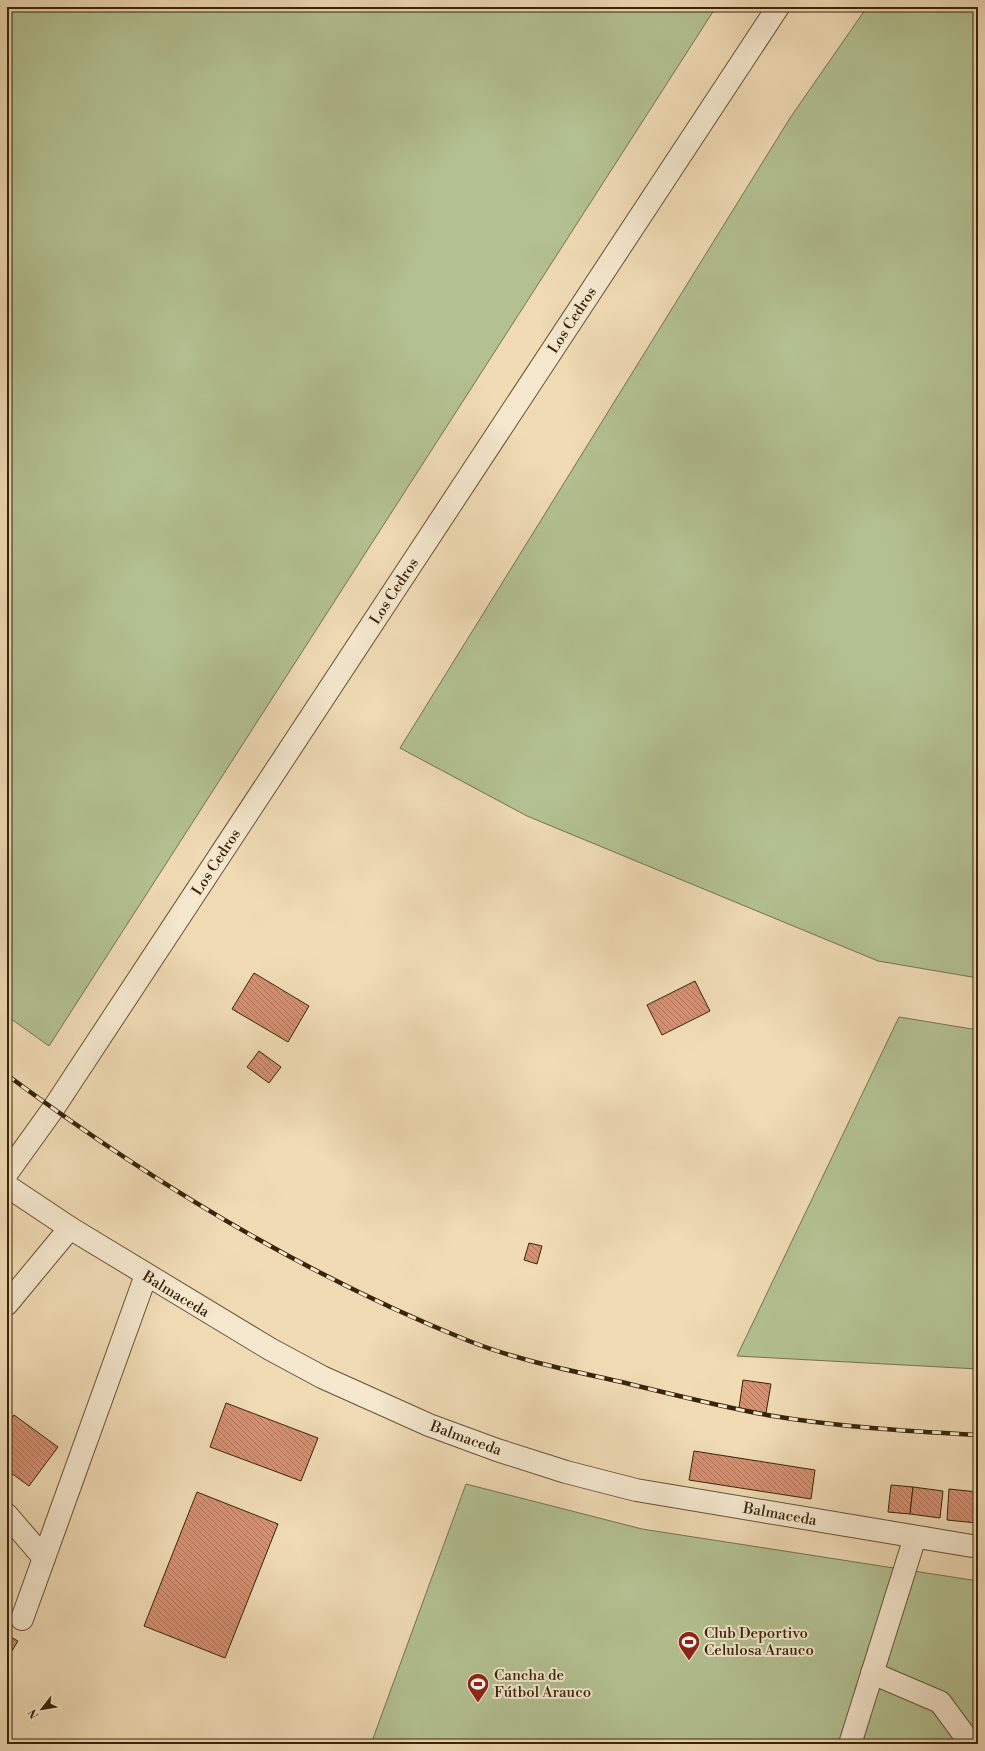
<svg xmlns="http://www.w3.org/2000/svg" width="985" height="1751" font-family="'Libre Bodoni',serif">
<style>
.grass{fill:#b3c192;stroke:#76734e}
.building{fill:url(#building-back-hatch);stroke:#382509}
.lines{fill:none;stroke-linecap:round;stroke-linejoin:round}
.minor-casing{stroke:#665234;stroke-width:24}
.minor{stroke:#f5e8cf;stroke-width:22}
.rail-casing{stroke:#382509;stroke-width:4.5}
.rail{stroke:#f5e8cf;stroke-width:3;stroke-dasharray:9;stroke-linecap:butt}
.labels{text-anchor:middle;stroke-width:4;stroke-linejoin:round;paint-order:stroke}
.street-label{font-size:15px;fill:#382509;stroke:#f5e8cf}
.poi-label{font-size:15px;fill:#382509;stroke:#f5e8cf;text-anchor:start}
</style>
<defs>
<pattern id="building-back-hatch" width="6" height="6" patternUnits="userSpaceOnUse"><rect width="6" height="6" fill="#d79071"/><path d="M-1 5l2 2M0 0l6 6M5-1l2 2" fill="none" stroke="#af755b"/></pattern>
</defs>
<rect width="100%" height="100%" fill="#f0dbb5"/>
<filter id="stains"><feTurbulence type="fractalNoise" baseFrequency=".005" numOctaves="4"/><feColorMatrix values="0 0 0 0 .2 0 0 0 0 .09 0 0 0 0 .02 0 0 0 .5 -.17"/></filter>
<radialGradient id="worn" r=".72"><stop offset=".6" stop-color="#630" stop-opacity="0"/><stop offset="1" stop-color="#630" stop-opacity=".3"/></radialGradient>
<g class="grass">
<path d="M 7,7 L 716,7 L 49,1046 L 7,1016 Z"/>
<path d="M 867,7 L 978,7 L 978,978 L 878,961 L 527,816 L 400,748 L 790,118 Z"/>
<path d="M 899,1017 L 978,1030 L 978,1369 L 737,1356 Z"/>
<path d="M 466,1484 L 642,1529 L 978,1581 L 978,1744 L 371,1744 Z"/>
</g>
<g class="building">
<path d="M 254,973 L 309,1006 L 288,1042 L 232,1009 Z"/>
<path d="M 695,981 L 710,1011 L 662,1035 L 647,1005 Z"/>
<path d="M 259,1051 L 281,1067 L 269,1083 L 247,1067 Z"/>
<path d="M 529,1243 L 542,1246 L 537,1264 L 524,1260 Z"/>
<path d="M 743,1380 L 771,1384 L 766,1413 L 739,1408 Z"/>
<path d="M 226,1403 L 318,1438 L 301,1481 L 210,1447 Z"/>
<path d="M 14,1415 L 58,1447 L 29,1486 L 7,1470 L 7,1424 Z"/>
<path d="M 694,1451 L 815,1470 L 811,1499 L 689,1480 Z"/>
<path d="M 891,1485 L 913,1487 L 910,1514 L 888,1512 Z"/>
<path d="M 913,1487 L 943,1491 L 940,1518 L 910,1514 Z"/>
<path d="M 949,1489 L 978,1492 L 977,1523 L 947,1520 Z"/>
<path d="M 197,1492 L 278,1524 L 225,1658 L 144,1626 Z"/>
<path d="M 7,1635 L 18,1641 L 7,1659 Z"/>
</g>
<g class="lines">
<g class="minor-casing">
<g id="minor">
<path d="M 7,1173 L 53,1109 L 778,7"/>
<path d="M 7,1186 L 70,1228 L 270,1349 L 322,1377 L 429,1425 L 497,1450 L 566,1472 L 636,1490 L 978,1547"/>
<path d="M 7,1304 L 70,1228"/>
<path d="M 7,1515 L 44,1558"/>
<path d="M 22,1619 L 146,1275"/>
<path d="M 872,1673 L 940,1702 L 971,1744"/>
<path d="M 850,1744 L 915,1537"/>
</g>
</g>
<use href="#minor" class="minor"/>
<g class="rail-casing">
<path id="rail" d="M 7,1075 C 150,1181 304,1275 469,1341 C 517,1360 568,1370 617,1381 C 667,1393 717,1406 767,1415 C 837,1427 908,1431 978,1435"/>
</g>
<use href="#rail" class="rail"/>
</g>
<defs>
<g id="stadium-pin" transform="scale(1.15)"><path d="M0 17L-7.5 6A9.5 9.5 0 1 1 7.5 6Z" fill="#8f2418" stroke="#f5e8cf"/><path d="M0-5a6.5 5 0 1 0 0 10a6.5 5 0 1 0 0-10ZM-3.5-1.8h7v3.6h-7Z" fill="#fff"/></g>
</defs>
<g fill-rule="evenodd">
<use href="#stadium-pin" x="689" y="1642"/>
<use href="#stadium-pin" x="478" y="1684"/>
</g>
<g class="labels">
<g class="street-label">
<text transform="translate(572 320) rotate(-57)" y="5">Los Cedros</text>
<text transform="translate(394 591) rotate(-57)" y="5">Los Cedros</text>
<text transform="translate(216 862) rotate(-57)" y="5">Los Cedros</text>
<text transform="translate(176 1294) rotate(31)" y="5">Balmaceda</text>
<text transform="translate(466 1438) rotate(20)" y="5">Balmaceda</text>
<text transform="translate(780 1514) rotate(10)" y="5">Balmaceda</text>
</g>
<g class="poi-label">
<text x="704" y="1638">Club Deportivo<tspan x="704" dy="17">Celulosa Arauco</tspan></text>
<text x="494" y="1680">Cancha de<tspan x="494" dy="17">Fútbol Arauco</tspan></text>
</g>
</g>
<rect width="985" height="1751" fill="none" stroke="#f0dbb5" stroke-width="24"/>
<rect x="8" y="8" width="969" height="1735" fill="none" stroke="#382509" stroke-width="2"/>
<rect x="12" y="12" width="961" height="1727" fill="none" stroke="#382509"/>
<g transform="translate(42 1709) rotate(239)" stroke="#f5e8cf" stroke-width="3" paint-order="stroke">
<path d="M0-3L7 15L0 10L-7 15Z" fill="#382509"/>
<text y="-6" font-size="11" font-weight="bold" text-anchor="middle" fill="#382509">N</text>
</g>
<rect width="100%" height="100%" filter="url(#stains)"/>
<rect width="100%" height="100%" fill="url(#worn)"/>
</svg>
